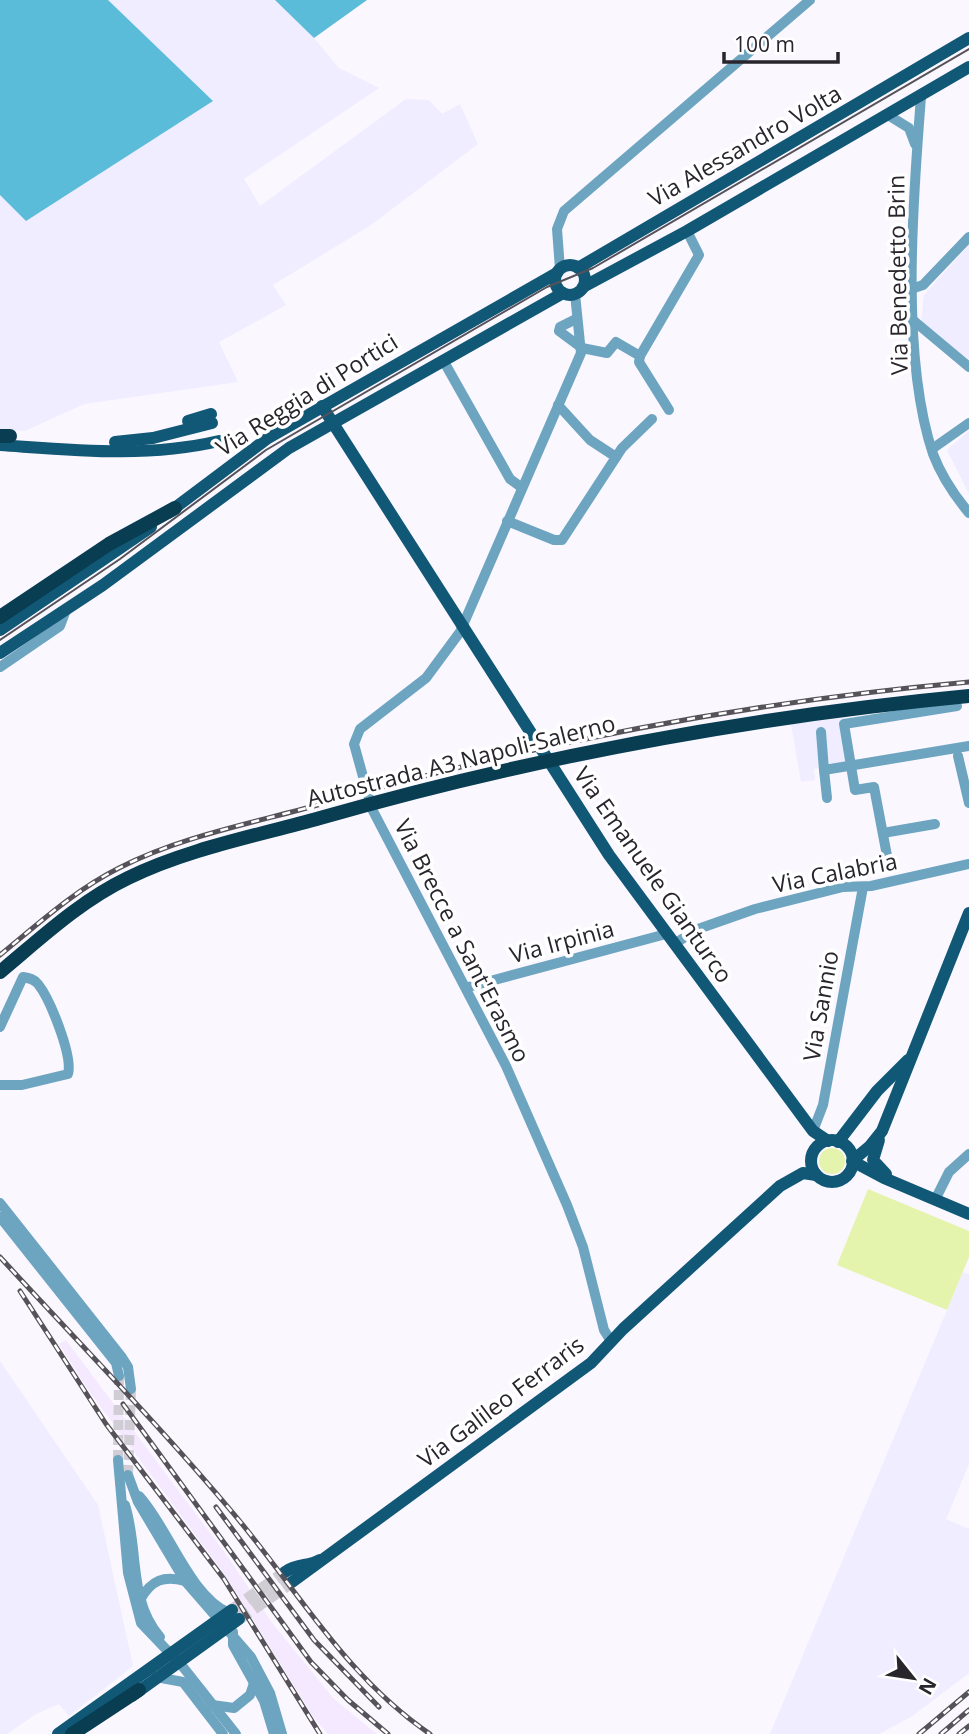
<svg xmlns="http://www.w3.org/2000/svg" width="969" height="1734" font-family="'Open Sans',sans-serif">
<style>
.industrial{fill:#efedff}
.built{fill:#f4e9fe}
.green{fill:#e5f4ad}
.water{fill:#5abcd8}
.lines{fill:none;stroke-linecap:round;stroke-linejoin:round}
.minor-tunnel{stroke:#d1cdd5;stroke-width:10;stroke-dasharray:10 5;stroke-linecap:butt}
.major-tunnel{stroke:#d1cdd5;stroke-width:12;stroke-dasharray:12 6;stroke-linecap:butt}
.minor{stroke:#6da5c1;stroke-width:10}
.major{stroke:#115876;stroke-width:12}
.highway{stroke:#083d52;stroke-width:14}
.tram{stroke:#555259;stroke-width:2}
.rail-casing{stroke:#555259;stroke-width:5}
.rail{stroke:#fff;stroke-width:2.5;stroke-dasharray:8;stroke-linecap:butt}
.labels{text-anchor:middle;stroke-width:7;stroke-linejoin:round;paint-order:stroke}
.street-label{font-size:23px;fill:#28252c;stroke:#fff}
</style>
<rect width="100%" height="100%" fill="#fbf7ff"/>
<g class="industrial">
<path d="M 108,0 L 275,0 L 314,38 L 339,68 L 379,88 L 244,179 L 260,206 L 406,99 L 429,100 L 442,114 L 460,104 L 478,144 L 371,225 L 273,285 L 286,305 L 219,342 L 238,382 L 84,404 L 25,431 L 0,429 L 0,195 L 26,220 L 212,100 Z"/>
<path d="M 969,245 L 969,360 L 921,321 L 924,295 Z"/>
<path d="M 969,431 L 969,494 L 947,450 Z"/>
<path d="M 845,718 L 852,761 L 814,769 L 815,780 L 801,782 L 791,724 Z"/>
<path d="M 963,1272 L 969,1274 L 969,1464 L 946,1519 L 969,1529 L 969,1673 L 911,1717 L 879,1734 L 770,1734 Z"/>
<path d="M 0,1361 L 98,1505 L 133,1666 L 69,1716 L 59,1704 L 36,1714 L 7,1734 L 0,1734 Z"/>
</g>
<path class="built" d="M 66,1340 L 228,1557 L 273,1624 L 334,1699 L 377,1734 L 328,1734 L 314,1718 L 225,1575 L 89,1391 L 59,1344 Z"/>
<g class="green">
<circle cx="832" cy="1161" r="13"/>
<path d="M 868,1189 L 969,1231 L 969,1257 L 947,1310 L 837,1265 Z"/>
</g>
<g class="water">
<path d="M 0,0 L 108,0 L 213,101 L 26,221 L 0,195 Z"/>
<path d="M 275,0 L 367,0 L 314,38 Z"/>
</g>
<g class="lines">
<g class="minor-tunnel">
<path d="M 118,1460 L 119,1376"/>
<path d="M 128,1475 L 131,1389"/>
</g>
<g class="major-tunnel">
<path d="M 232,1610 L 285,1572"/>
<path d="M 239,1619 L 292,1582"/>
</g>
<g class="minor">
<path d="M 921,97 C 913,200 900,355 933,454 C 941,475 954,495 969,513"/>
<path d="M 888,115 L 909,128 L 915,144"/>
<path d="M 560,269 L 557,229 L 564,211 L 810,0"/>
<path d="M 914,288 L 923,285 L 969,237"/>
<path d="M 575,294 L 581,353 L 460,632 L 426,678 L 360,729 L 354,744 L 372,809 L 506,1066 L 567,1205 L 583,1247 L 604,1330 L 611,1341"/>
<path d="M 576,319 L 560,327 L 559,331 L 582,348 L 607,353 L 616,342 L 640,356 L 639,362 L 669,410"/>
<path d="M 914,321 L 969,367"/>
<path d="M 640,356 L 699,255 L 687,231"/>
<path d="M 443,360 L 510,479 L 521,487"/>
<path d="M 558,405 L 590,440 L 616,457"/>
<path d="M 932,449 L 969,423"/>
<path d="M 507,521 L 554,540 L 562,540 L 622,448 L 652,419"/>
<path d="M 0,667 L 60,626 L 66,610"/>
<path d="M 821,732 L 824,770 L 969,746"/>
<path d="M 958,756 L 969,803"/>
<path d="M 824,770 L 827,798"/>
<path d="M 883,833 L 935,824"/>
<path d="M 888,861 L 874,787 L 855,790 L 844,724 L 957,706"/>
<path d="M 674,944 L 698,929 L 755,909 L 843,887 L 871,886 L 969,864"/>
<path d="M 468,987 L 666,934"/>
<path d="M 0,1027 L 23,977 C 29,978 34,979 38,984 C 50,999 73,1056 68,1074 L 22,1085 L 0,1085"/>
<path d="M 813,1131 L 823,1105 L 863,887"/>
<path d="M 935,1200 L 949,1172 L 969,1154"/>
<path d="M 0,1203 L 121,1356 L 128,1367 L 131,1389"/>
<path d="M 0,1217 L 116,1363 L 119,1376"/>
<path d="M 118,1460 L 128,1573 L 141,1623 L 183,1667 L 236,1734"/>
<path d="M 128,1475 L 138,1502 L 185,1581 L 251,1657 L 270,1693 L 282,1734"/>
<path d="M 139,1496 C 168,1527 190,1597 229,1613"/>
<path d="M 125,1505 C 139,1548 128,1601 160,1637"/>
<path d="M 140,1600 C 151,1580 164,1575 185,1581"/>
<path d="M 233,1632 L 233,1645 L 264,1701 L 274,1734"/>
<path d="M 156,1677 L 183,1682 L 223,1734"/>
<path d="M 212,1705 L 234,1708 L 250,1695 L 255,1680"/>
</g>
<g class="major">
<circle cx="570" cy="280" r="15"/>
<path d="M 578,268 L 969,38"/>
<path d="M 583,287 L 687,231 L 969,67"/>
<path d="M 322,406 L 609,855 L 813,1131 L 828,1141"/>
<path d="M 188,421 L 211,414"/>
<path d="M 115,442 L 153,438 L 212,423"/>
<path d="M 0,445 C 73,450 147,458 219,441"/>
<path d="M 168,513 L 268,438 L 557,273"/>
<path d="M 0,630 L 151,527"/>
<path d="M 0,653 L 103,585 L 289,448 L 563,293"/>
<path d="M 969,913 L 882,1131 L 870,1146 L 852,1161 L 884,1178 L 969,1214"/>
<path d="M 879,1140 L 873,1160 L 886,1174"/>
<circle cx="832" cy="1161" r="21"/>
<path d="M 838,1142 L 877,1091 L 908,1060"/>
<path d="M 285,1572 C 297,1563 308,1567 320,1560"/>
<path d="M 292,1582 L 591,1363 L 623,1329 L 780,1186 L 803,1173 L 816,1175"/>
<path d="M 132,1696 L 239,1619"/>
<path d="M 58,1734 L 232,1610"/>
</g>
<g class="highway">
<path d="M 0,436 L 10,436"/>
<path d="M 0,617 L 109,544 L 175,508"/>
<path d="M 0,972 C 41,938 80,901 128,878 C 187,849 256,836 320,818 C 533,757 749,717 969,696"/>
<path d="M 72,1734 L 139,1690"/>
</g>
<path class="tram" d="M 0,640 L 120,559 L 266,450 L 547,287 L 593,268 L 969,49"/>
<g class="rail-casing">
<g id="rail">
<path d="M 0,955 C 38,924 75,890 119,868 C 181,836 254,823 321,804 C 534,743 748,702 969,682"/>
<path d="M 0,1257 C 78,1342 159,1425 233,1513 C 298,1590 345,1676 430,1734"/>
<path d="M 20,1291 L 106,1424 L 224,1579 L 320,1734"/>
<path d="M 123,1404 L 311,1662 L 348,1700 L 388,1734"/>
<path d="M 216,1507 L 314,1640 L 379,1707"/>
<path d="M 919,1734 L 969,1692"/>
<path d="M 941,1734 L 969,1710"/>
<path d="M 959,1734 L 969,1726"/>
</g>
</g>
<use href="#rail" class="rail"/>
</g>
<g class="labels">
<g class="street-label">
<text transform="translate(745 146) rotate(-30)" y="8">Via Alessandro Volta</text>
<text transform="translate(898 275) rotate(-91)" y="8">Via Benedetto Brin</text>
<text transform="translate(307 395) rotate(-32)" y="8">Via Reggia di Portici</text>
<text transform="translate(461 761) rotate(-14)" y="8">Autostrada A3 Napoli-Salerno</text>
<text transform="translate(835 873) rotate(-11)" y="8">Via Calabria</text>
<text transform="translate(653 875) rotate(55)" y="8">Via Emanuele Gianturco</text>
<text transform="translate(462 941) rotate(63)" y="8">Via Brecce a Sant'Erasmo</text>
<text transform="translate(562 942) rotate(-15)" y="8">Via Irpinia</text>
<text transform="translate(821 1006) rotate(-80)" y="8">Via Sannio</text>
<text transform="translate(501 1402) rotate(-37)" y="8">Via Galileo Ferraris</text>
</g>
</g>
<g transform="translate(913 1678) rotate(120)" stroke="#ffffff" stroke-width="5" paint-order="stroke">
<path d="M0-5L12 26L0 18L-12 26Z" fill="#28252c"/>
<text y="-10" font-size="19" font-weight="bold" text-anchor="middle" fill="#28252c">N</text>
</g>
<path d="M724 52v10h114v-10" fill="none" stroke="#28252c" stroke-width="3.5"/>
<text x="734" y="52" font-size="21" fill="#28252c" stroke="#ffffff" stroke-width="5" paint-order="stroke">100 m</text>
</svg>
